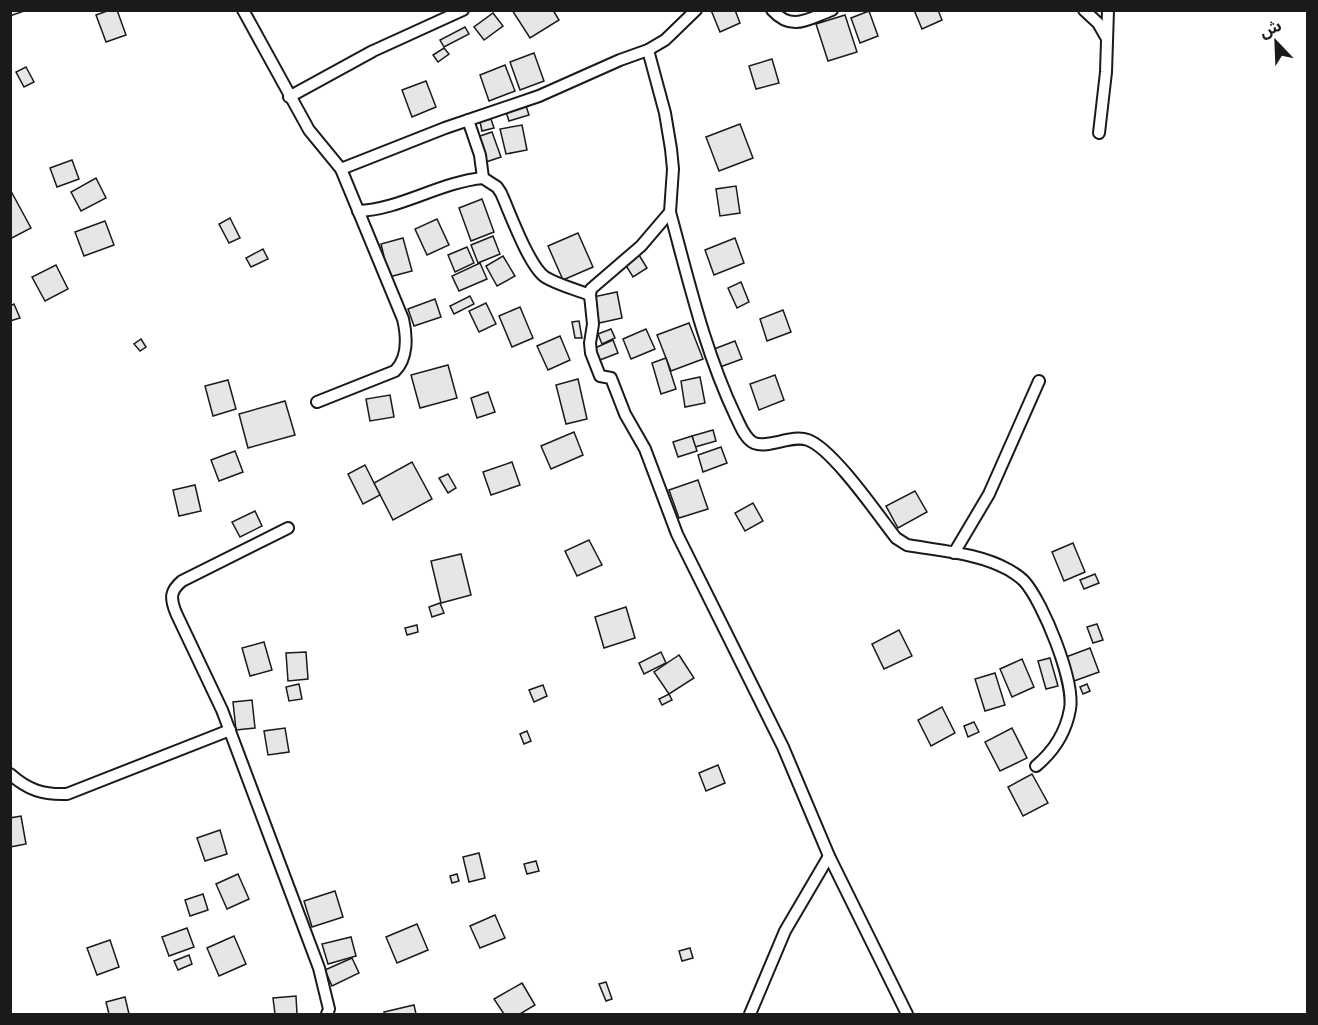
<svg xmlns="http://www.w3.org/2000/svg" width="1318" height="1025" font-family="'Nunito Sans','Noto Sans Arabic',sans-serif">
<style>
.building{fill:#e6e6e6;stroke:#1a1a1a;stroke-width:1.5}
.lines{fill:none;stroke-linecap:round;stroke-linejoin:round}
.street-casing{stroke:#1a1a1a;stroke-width:14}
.street{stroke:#fff;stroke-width:10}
</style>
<rect width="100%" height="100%" fill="#fff"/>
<g class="building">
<path d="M 10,10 L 27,10 L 10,16 Z"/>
<path d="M 110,10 L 117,10 L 126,35 L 106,42 L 96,15 Z"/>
<path d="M 512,10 L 553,10 L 559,20 L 530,38 Z"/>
<path d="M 711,10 L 735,10 L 740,23 L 720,32 Z"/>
<path d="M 914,10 L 938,10 L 942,20 L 922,29 Z"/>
<path d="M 869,11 L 878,36 L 860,43 L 851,18 Z"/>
<path d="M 493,13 L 503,26 L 484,40 L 474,27 Z"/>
<path d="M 845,15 L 857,52 L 828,61 L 816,24 Z"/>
<path d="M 465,27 L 469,34 L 444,47 L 440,40 Z"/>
<path d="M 444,48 L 449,54 L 438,62 L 433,55 Z"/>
<path d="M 534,53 L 544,81 L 520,90 L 510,62 Z"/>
<path d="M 772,59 L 779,83 L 756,89 L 749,66 Z"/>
<path d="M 505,65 L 515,91 L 489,101 L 480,75 Z"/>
<path d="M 26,67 L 34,82 L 24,87 L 16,72 Z"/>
<path d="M 426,81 L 436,107 L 412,117 L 402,90 Z"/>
<path d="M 526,106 L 529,115 L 509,121 L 506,112 Z"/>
<path d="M 491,119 L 494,128 L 482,131 L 480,122 Z"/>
<path d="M 740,124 L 753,158 L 719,171 L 706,137 Z"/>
<path d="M 522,125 L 527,150 L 506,154 L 500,129 Z"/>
<path d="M 492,132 L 501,157 L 486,162 L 477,137 Z"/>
<path d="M 72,160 L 79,179 L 57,187 L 50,168 Z"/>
<path d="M 96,178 L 106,198 L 81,211 L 71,192 Z"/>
<path d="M 736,186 L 740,213 L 720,216 L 716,189 Z"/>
<path d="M 12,193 L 31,228 L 10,239 L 10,194 Z"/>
<path d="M 482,199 L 494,232 L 471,241 L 459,208 Z"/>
<path d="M 230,218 L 240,238 L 229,243 L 219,224 Z"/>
<path d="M 437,219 L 449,245 L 427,255 L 415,229 Z"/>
<path d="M 105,221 L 114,245 L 84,256 L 75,232 Z"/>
<path d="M 578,233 L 593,267 L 563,280 L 548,246 Z"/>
<path d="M 493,236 L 500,254 L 478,263 L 471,245 Z"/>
<path d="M 403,238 L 412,271 L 389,277 L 381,244 Z"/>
<path d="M 735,238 L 744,263 L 714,275 L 705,250 Z"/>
<path d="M 467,247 L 474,263 L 455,272 L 448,255 Z"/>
<path d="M 263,249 L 268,259 L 251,267 L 246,258 Z"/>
<path d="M 639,255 L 647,268 L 633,277 L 625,264 Z"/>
<path d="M 503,256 L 515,276 L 497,286 L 486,266 Z"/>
<path d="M 480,263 L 487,279 L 459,291 L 452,276 Z"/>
<path d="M 56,265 L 68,289 L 45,301 L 32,277 Z"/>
<path d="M 741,282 L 749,302 L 737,308 L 728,288 Z"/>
<path d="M 617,292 L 622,318 L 599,323 L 593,297 Z"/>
<path d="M 470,296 L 474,304 L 454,314 L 450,306 Z"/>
<path d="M 435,299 L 441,317 L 414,326 L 408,309 Z"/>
<path d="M 486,303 L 496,324 L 479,332 L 469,311 Z"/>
<path d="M 14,304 L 20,318 L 10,321 L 10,306 Z"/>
<path d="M 520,307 L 533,338 L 512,347 L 499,316 Z"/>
<path d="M 783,310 L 791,332 L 767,341 L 760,319 Z"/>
<path d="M 579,321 L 582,338 L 575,338 L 572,322 Z"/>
<path d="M 689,323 L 703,359 L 671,371 L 657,335 Z"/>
<path d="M 611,329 L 615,338 L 602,344 L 598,334 Z"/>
<path d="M 646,329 L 655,349 L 631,359 L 623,339 Z"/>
<path d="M 560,336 L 570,360 L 548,370 L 537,346 Z"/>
<path d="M 141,339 L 146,347 L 140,351 L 134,344 Z"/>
<path d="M 613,340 L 618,353 L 600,360 L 595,348 Z"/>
<path d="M 735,341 L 742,359 L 720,367 L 714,349 Z"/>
<path d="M 666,358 L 676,389 L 661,394 L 652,363 Z"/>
<path d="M 448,365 L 457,398 L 420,408 L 411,375 Z"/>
<path d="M 775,375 L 784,400 L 759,410 L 750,384 Z"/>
<path d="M 700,377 L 705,403 L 685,407 L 681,381 Z"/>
<path d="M 578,379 L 587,419 L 566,424 L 556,385 Z"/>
<path d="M 228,380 L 236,409 L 213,416 L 205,386 Z"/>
<path d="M 488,392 L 495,412 L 477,418 L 471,398 Z"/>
<path d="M 390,395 L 394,417 L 370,421 L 366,399 Z"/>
<path d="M 285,401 L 295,435 L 248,448 L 239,414 Z"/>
<path d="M 713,430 L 716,441 L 695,447 L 692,436 Z"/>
<path d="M 574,432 L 583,455 L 551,469 L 541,446 Z"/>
<path d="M 692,436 L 697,451 L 678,457 L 673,442 Z"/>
<path d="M 721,447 L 727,463 L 703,472 L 698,455 Z"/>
<path d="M 235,451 L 243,472 L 219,481 L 211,460 Z"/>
<path d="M 412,462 L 432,499 L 393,520 L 374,483 Z"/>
<path d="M 512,462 L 520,485 L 491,495 L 483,472 Z"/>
<path d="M 365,465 L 380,495 L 363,504 L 348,474 Z"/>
<path d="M 448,474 L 456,488 L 448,493 L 439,478 Z"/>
<path d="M 698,480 L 708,509 L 679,518 L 669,490 Z"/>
<path d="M 195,485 L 201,511 L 179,516 L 173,490 Z"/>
<path d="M 915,491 L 927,512 L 898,528 L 886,506 Z"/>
<path d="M 753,503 L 763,521 L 745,531 L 735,513 Z"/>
<path d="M 255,511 L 262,526 L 240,537 L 232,522 Z"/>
<path d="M 589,540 L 602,565 L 577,576 L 565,551 Z"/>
<path d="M 1073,543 L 1085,572 L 1064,581 L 1052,552 Z"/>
<path d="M 461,554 L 471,595 L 441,603 L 431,561 Z"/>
<path d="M 1095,574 L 1099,583 L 1084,589 L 1080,580 Z"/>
<path d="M 440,603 L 444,613 L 432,617 L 429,607 Z"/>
<path d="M 626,607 L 635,638 L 604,648 L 595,617 Z"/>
<path d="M 1097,624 L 1103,640 L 1093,643 L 1087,627 Z"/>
<path d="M 417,625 L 418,632 L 407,635 L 405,628 Z"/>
<path d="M 899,630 L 912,656 L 884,669 L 872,644 Z"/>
<path d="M 264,642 L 272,670 L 250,676 L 242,648 Z"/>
<path d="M 1090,648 L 1099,672 L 1074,681 L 1066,657 Z"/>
<path d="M 306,652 L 308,679 L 288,681 L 286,653 Z"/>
<path d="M 661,652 L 666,663 L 644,674 L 639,663 Z"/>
<path d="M 679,655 L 694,678 L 669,694 L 654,672 Z"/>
<path d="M 1050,658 L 1058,686 L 1046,689 L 1038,661 Z"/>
<path d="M 1022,659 L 1034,687 L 1012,697 L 1000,669 Z"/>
<path d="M 995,673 L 1005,705 L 985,711 L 975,679 Z"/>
<path d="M 299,684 L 302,699 L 289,701 L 286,687 Z"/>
<path d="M 1087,684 L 1090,691 L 1083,694 L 1080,687 Z"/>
<path d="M 543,685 L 547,696 L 534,702 L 529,690 Z"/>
<path d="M 669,694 L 672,700 L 662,705 L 659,699 Z"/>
<path d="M 252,700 L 255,728 L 236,730 L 233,702 Z"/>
<path d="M 942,707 L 955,733 L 931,746 L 918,720 Z"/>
<path d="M 974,722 L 979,732 L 968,737 L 964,726 Z"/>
<path d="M 285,728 L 289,752 L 268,755 L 264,731 Z"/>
<path d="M 1012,728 L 1027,758 L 1000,771 L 985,742 Z"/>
<path d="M 527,731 L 531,741 L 524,744 L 520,734 Z"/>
<path d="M 718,765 L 725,783 L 706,791 L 699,773 Z"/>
<path d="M 1032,774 L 1048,803 L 1023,816 L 1008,787 Z"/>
<path d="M 21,816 L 26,844 L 10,847 L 10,818 Z"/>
<path d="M 220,830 L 227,854 L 205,861 L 197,838 Z"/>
<path d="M 479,853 L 485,878 L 469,882 L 463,857 Z"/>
<path d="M 536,861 L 539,871 L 527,874 L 524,864 Z"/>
<path d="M 238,874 L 249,899 L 227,909 L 216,884 Z"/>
<path d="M 457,874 L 459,881 L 452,883 L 450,876 Z"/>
<path d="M 335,891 L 343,917 L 312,927 L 304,901 Z"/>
<path d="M 203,894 L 208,910 L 190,916 L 185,900 Z"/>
<path d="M 495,915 L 505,938 L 480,948 L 470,926 Z"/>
<path d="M 417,924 L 428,950 L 397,963 L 386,937 Z"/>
<path d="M 187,928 L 194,947 L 169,956 L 162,937 Z"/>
<path d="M 234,936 L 246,964 L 219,976 L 207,948 Z"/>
<path d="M 351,937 L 356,956 L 328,964 L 322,944 Z"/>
<path d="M 110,940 L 119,967 L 97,975 L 87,948 Z"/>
<path d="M 690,948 L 693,958 L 682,961 L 679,951 Z"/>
<path d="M 189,955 L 192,964 L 178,970 L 174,961 Z"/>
<path d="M 352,958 L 359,973 L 332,986 L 325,970 Z"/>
<path d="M 606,982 L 612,999 L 606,1001 L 599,984 Z"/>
<path d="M 522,983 L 535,1005 L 520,1014 L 504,1014 L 494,999 Z"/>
<path d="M 296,996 L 297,1014 L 275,1014 L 273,998 Z"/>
<path d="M 125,997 L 129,1014 L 109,1014 L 106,1002 Z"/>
<path d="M 414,1005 L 416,1014 L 385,1014 L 384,1012 Z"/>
</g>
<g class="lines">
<g class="street-casing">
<g id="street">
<path d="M 243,10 L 309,130 L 341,169 L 403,319 C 407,336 408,358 395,371 L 317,402"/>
<path d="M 772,10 C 792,32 808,19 832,10"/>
<path d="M 1084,10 L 1098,23 L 1106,37"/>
<path d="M 648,50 L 665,113 L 671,149 L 673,169 L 670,212 L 641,246 L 591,289 L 590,295 L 593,324 L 590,343 L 591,353 L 600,376 L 611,378 L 625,414 L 645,449 L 677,534 L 783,747 L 829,856 L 907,1014"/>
<path d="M 289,97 L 373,51 L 463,10"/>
<path d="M 468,120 L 480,155 L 483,178"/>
<path d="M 1099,133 L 1106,72 L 1108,10"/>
<path d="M 341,169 L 445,128 L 539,96 L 620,60 L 648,50 L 665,40 L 696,10"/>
<path d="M 358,211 C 399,210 440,182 483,178 L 497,187 L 501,193 C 510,213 529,266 545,277 C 558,285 575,289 590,295"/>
<path d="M 670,212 C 689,282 705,352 736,417 C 740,425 745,439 754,443 C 769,449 791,434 808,440 C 833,449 878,515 896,538 L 907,545 C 941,551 979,553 1009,570 C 1014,573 1020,577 1024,581 C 1043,602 1075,681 1070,709 C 1066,732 1054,751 1036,766"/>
<path d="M 288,528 L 182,581 C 170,591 170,598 176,613 L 222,710 L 319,968 L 329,1009 L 327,1014"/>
<path d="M 954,553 L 989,494 L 1039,381"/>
<path d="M 10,774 C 28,790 43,795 67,794 L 230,730"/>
<path d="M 750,1014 L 785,931 L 829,856"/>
</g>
</g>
<use href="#street" class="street"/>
</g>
<rect width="1318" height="1025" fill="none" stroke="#1a1a1a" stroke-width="24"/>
<g transform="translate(1276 42) rotate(337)" stroke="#ffffff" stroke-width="4.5" paint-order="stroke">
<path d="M0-4.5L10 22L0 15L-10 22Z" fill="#1a1a1a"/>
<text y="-9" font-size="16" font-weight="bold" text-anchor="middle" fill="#1a1a1a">ش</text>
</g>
</svg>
